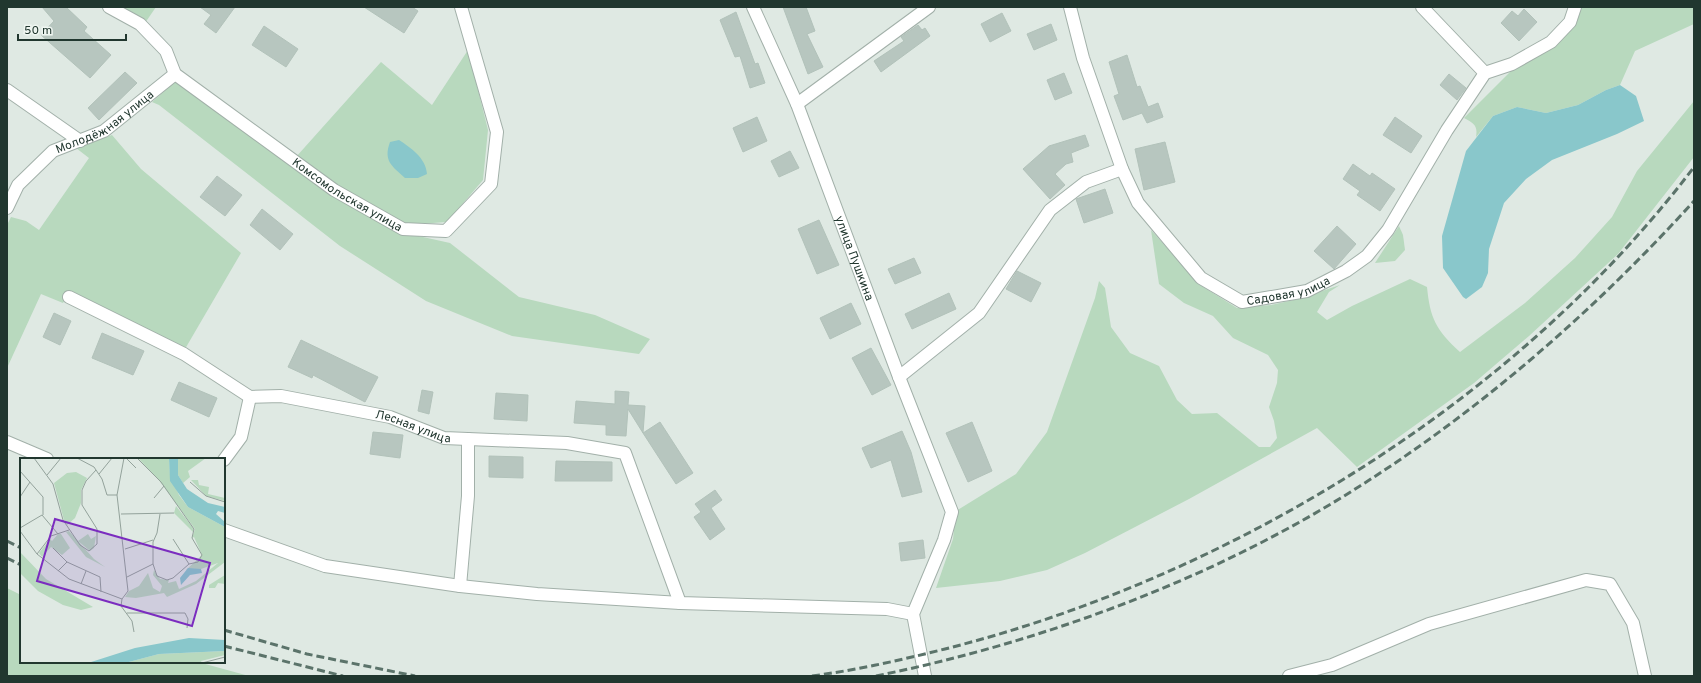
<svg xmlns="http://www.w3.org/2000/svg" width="1701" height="683" font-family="Overpass,sans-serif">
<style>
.green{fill:#b8d9be}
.water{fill:#89c7cb}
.building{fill:#b7c6bf;stroke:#b2c2ba}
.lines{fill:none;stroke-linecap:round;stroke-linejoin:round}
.minor-casing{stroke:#a2b0a9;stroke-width:14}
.minor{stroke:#fff;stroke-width:12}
.rail{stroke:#5b736a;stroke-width:3;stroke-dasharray:8 4;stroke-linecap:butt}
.labels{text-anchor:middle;stroke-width:3;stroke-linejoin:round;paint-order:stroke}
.street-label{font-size:12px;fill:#21372f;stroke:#eff6f1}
.inset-road{fill:none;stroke:#93a29b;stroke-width:1}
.view{fill:#7b2cbf;fill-opacity:0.15;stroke:#7b2cbf;stroke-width:2}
.inset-edge{fill:none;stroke:#21372f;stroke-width:2}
</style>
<rect width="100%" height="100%" fill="#dfe9e3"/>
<g class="green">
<path d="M 121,7 L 156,7 L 145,23 Z"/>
<path d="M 1580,7 L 1694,7 L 1694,24 L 1635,51 L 1620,85 L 1606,90 L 1578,105 L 1546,113 L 1517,107 L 1493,116 L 1476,137 C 1478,126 1474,123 1464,118 L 1515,67 Z"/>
<path d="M 468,50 L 488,130 L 483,180 L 447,222 L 404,225 L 337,186 L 296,157 L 381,62 L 432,105 Z"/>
<path d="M 176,81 L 405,233 L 450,243 L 519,297 L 595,315 L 650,339 L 639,354 L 512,336 L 426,301 L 340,246 L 159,105 L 152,102 Z"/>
<path d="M 1694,101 L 1694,157 L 1618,254 L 1529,336 L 1474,383 L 1357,467 L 1317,428 L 1189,499 L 1085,553 L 1047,570 L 1000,581 L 936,588 L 953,539 L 956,511 L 1016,474 L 1047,432 L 1095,298 L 1099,281 L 1105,288 L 1111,327 L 1130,353 L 1159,366 L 1177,400 L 1192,414 L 1217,413 L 1259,447 L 1270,447 L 1277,438 L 1274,421 L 1269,407 L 1277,383 L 1278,370 L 1268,355 L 1233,338 L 1213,316 L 1184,303 L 1159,284 L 1151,230 L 1200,285 L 1237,308 L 1271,305 L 1298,299 L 1340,285 L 1329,292 L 1317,312 L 1327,320 L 1352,306 L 1410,279 L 1427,287 C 1430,318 1436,330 1460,352 L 1525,303 L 1575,258 L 1612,217 L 1637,171 Z"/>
<path d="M 112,135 L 141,169 L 241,253 L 185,349 L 70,291 L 63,303 L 41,294 L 7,368 L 7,225 L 11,217 L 26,221 L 39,230 L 89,158 L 76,148 Z"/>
<path d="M 1399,226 L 1403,235 L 1405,250 L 1395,261 L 1375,263 Z"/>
<path d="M 7,588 L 21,595 L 21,662 L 198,662 L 249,676 L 7,676 Z"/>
</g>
<g class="water">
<path d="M 1620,85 L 1636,96 L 1644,121 L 1617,134 L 1552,160 L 1526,179 L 1504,203 L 1489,249 L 1488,273 L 1482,287 L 1466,299 L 1463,297 L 1443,268 L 1442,236 L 1466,151 L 1493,116 L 1517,107 L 1546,113 L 1578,105 L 1606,90 Z"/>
<path d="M 399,140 C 411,148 426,158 427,174 L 418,178 L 405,178 C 392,166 383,161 390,142 Z"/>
</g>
<g class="building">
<path d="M 42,7 L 66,7 L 87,27 L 84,31 L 111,55 L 90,78 L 41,35 L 54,21 Z"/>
<path d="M 200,7 L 235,7 L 216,33 L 204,24 L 211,15 Z"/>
<path d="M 364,7 L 412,7 L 418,11 L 404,33 Z"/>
<path d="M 783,7 L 806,7 L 815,31 L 807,34 L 823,67 L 808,74 Z"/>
<path d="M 1524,9 L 1537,22 L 1519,41 L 1501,23 L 1512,11 L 1518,16 Z"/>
<path d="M 736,12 L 755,64 L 758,63 L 765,83 L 750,88 L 740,56 L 735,57 L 720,20 Z"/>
<path d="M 1002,13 L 1011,31 L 990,42 L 981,24 Z"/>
<path d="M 1051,24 L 1057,40 L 1034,50 L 1027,34 Z"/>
<path d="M 918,25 L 922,30 L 925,28 L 930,36 L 881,72 L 874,61 L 904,41 L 901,37 Z"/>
<path d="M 264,26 L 298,49 L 286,67 L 252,45 Z"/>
<path d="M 1127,55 L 1137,87 L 1140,86 L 1148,107 L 1158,103 L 1163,117 L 1147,123 L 1142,113 L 1123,120 L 1114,96 L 1119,94 L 1109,62 Z"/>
<path d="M 125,72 L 137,83 L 99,120 L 88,108 Z"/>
<path d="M 1064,73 L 1072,93 L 1055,100 L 1047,80 Z"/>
<path d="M 1449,74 L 1466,88 L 1457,100 L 1440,85 Z"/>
<path d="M 757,117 L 767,141 L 743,152 L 733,128 Z"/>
<path d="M 1395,117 L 1422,136 L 1411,153 L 1383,135 Z"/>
<path d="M 1085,135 L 1089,146 L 1071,153 L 1073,162 L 1066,164 L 1055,174 L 1065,185 L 1050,199 L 1023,169 L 1049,146 Z"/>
<path d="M 1165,142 L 1175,182 L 1144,190 L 1135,149 Z"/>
<path d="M 790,151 L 799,168 L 779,177 L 771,161 Z"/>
<path d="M 1353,164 L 1370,176 L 1372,173 L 1395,189 L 1380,211 L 1357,195 L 1360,191 L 1343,179 Z"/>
<path d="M 217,176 L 242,195 L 225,216 L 200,197 Z"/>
<path d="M 1105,189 L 1113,213 L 1084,223 L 1076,199 Z"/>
<path d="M 262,209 L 293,234 L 280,250 L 250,225 Z"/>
<path d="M 819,220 L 839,265 L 817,274 L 798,229 Z"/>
<path d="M 1337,226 L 1356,244 L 1334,269 L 1314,251 Z"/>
<path d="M 914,258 L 921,273 L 895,284 L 888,269 Z"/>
<path d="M 1017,271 L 1041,283 L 1031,302 L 1006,289 Z"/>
<path d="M 949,293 L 956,309 L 912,329 L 905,314 Z"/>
<path d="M 851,303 L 861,324 L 830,339 L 820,318 Z"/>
<path d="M 54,313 L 71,321 L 60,345 L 43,337 Z"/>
<path d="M 102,333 L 144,351 L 133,375 L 92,358 Z"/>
<path d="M 301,340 L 378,377 L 365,402 L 313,375 L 312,378 L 288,367 Z"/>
<path d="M 871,348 L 891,385 L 872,395 L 852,358 Z"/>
<path d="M 179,382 L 217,398 L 209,417 L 171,400 Z"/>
<path d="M 422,390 L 433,392 L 429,414 L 418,411 Z"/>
<path d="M 615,391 L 629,392 L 628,405 L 645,406 L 643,433 L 628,409 L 626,436 L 606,435 L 606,425 L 574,423 L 576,401 L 615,404 Z"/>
<path d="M 496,393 L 528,395 L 527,421 L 494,419 Z"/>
<path d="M 660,422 L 693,473 L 676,484 L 643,433 Z"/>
<path d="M 972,422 L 992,471 L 968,482 L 946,433 Z"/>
<path d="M 902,431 L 911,452 L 922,492 L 902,497 L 891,460 L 871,468 L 862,448 Z"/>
<path d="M 373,432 L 403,435 L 400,458 L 370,454 Z"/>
<path d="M 489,456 L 523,457 L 523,478 L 489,477 Z"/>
<path d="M 556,461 L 612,462 L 612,481 L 555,481 Z"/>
<path d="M 715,490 L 722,500 L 711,508 L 725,529 L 710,540 L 694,517 L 701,512 L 695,504 Z"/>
<path d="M 923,540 L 925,558 L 901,561 L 899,543 Z"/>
</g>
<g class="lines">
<g class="minor-casing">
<g id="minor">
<path id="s1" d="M 109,7 L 140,24 L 166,51 L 175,74 L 334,190 L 403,229 L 446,231 L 491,184 L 497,132 L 461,7"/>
<path id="s2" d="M 753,7 L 797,104 L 899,377 L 952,512 L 944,540 L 913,614 L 925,676"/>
<path id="s3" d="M 1070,7 L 1083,58 L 1122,169 L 1138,203 L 1201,278 L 1242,302 L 1307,291 L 1346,271 L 1367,256 L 1388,230 L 1447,130 L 1485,73 L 1512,64 L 1551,42 L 1570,22 L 1575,7"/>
<path d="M 1422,7 L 1485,73"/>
<path d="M 7,90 L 80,141"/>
<path d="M 797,104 L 929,7"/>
<path id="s4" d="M 7,208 L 18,185 L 53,151 L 104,131 L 175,74"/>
<path id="s5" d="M 69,297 L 184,354 L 250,397 L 281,396 L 390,417 L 444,438 L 567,443 L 625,453 L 680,603"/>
<path d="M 899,377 L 979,313 L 1050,210 L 1086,182 L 1122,169"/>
<path d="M 7,442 L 47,459"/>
<path d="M 224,460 L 241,437 L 250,397"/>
<path d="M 224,530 L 325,566 L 460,586 L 537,594 L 680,603 L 887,609 L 913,614"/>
<path d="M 460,586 L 468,496 L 468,439"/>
<path d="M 1289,676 L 1332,665 L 1429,624 L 1586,580 L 1610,584 L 1633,623 L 1645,676"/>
</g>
</g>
<use href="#minor" class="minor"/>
<g class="rail">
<path d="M 7,541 L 21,548"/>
<path d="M 7,558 L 21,565"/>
<path d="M 224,630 L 307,654 L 415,676"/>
<path d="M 224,646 L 343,676"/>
<path d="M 812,676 C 857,670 901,660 945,649 C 1230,577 1516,402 1694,167"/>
<path d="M 876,676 C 1043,642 1216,578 1360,486 C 1483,408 1596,309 1694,201"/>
</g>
</g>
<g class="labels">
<g class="street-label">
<text dy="4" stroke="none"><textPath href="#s4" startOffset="134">Молодёжная улица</textPath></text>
<text dy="4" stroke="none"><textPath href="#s1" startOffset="308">Комсомольская улица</textPath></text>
<text dy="4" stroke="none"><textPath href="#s2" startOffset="271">улица Пушкина</textPath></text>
<text dy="4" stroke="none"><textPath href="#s3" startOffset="401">Садовая улица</textPath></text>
<text dy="4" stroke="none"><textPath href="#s5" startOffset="374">Лесная улица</textPath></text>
</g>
</g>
<g transform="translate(20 458)">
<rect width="205" height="205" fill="#dfe9e3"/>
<path d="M 118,0 L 149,0 L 150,17 L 159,37 L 168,49 L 205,69 L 205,104 L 176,126 L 147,139 L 144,135 L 116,140 L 105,139 L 109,133 L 119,128 L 128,115 L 133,130 L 140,134 L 142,128 L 133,117 L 134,112 L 140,121 L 149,122 L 148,125 L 156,123 L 159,131 L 176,123 L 198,105 L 181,111 L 166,112 L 182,97 L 174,79 L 172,80 L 175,71 L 138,21 ZM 158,0 L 186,0 L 168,13 L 170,19 L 163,25 L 158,17 ZM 56,14 L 67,20 L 61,32 L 61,45 L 55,60 L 47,67 L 44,62 L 34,25 L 47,15 ZM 171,22 L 178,22 L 179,27 L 189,29 L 188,36 L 205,40 L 205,43 L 186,38 ZM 156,48 L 174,71 L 173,74 L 154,55 ZM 49,73 L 74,101 L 85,109 L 66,99 L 46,74 ZM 38,76 L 41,76 L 50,90 L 42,97 L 31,89 L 22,99 L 19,95 L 30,81 L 32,83 ZM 68,76 L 71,81 L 76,78 L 74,90 L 70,93 L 58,83 ZM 0,94 L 26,121 L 73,149 L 61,152 L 43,147 L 18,133 L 0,115 ZM 205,117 L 205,126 L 198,125 L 195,130 L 189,130 L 189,127 ZM 205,193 L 205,197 L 181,203 L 182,205 L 105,205 L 139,196 Z" fill="#b8d9be"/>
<path d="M 149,0 L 158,0 L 158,17 L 167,31 L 188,45 L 205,49 L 205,55 L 198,53 L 196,56 L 205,64 L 205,69 L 168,49 L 150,23 ZM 168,110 L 181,111 L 182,115 L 170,117 L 161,127 L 160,120 ZM 169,180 L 205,182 L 205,193 L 139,196 L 105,205 L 68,205 L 115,190 Z" fill="#89c7cb"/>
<path class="inset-road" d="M 14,0 L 33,26 L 43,62 L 60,87 L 69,93 L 77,86 L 77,71 L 62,47 L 62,32 L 66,23 L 76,12M 57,0 L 74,9 L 82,21 L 87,37 L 97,37M 104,0 L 97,37 L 108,133 L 102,141 L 101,148 L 112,163 L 114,174M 106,0 L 116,10M 117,0 L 141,24 L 174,71 L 172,80 L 182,97 L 178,104 L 169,106 L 153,120 L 147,122 L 137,118 L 133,106 L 133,84 L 137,75 L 140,56M 0,13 L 23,39 L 23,57M 79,16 L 92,0M 27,17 L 41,0M 170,24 L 186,38 L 205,44M 0,39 L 10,24M 134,40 L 144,28M 101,56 L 154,55M 0,70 L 22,57 L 38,76M 0,73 L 17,96 L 49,121 L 102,141M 153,81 L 169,106M 33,90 L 47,104 L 80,119 L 81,134M 105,91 L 133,82M 17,96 L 31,78 L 49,72M 38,113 L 47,104M 107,119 L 133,106M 61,126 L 66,113M 107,155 L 165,155 L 168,161 L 167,170M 182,205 L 205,199"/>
<path class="view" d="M 35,61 L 190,105 L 172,168 L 17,123 Z"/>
<rect width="205" height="205" class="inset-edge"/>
</g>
<rect width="1701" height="683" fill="none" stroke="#21372f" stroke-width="16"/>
<path d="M18 34v6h108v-6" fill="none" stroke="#21372f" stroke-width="2"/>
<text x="24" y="34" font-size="12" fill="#21372f" stroke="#eff6f1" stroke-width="3" paint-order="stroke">50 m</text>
</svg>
